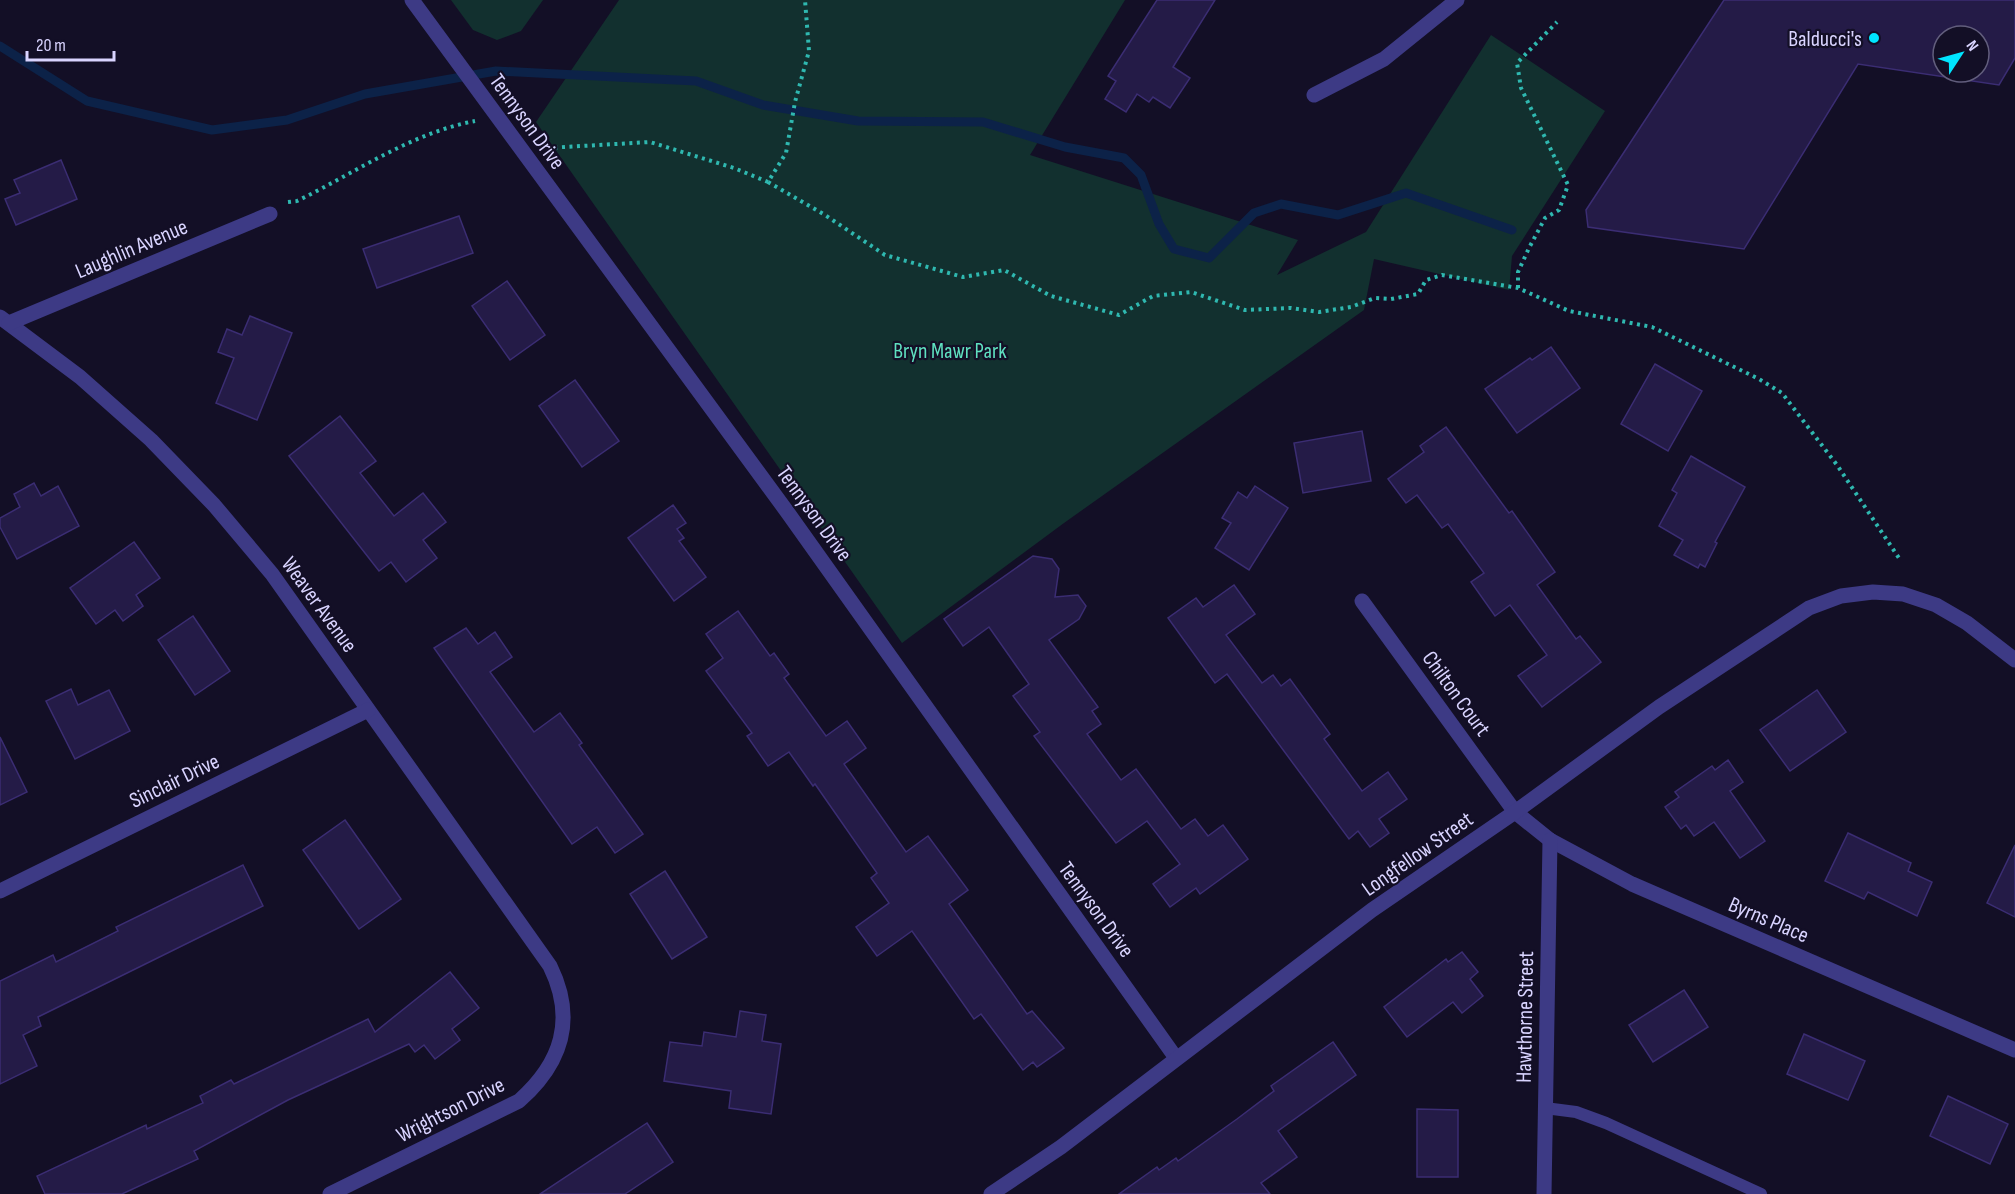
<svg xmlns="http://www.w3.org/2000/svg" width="2015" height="1194" font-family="'Sofia Sans Condensed',sans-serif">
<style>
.green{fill:#12302f}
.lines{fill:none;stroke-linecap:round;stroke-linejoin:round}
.stream{stroke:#0c2248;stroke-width:9}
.building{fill:#241b47;stroke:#3b2d73;stroke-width:1.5;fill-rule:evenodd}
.path{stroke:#2fb8b0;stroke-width:4;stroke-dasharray:3 4.5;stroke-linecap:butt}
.lane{stroke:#3d3a85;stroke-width:12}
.street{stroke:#3d3a85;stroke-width:15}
.poi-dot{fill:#00e5ff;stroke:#130f26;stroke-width:2}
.labels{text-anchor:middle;stroke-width:4.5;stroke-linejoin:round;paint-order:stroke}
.poi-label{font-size:22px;fill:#d9d4ff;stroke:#130f26;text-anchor:end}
.street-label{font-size:22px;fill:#d9d4ff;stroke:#130f26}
.park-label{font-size:22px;fill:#5fe0c0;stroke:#130f26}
</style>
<rect width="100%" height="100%" fill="#130f26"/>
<g class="green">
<path d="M 451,0 L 543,0 L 521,31 L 497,40 L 473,30 Z"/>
<path d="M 619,0 L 1125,0 L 1030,155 L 1298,240 L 1277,275 L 1366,232 L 1491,35 L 1605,111 L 1512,256 L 1509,290 L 1374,259 L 1364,310 L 1064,523 L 902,643 L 536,122 Z"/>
</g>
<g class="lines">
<path class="stream" d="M 0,46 L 87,101 L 212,130 L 287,120 L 365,94 L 496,71 L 696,81 L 763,105 L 858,121 L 983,122 L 1065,147 L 1124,158 L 1141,175 L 1159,224 L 1174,249 L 1209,258 L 1254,213 L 1281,204 L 1338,215 L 1406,193 L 1512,230"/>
</g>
<g class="building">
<path d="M 1157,0 L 1215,0 L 1173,67 L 1190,78 L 1170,108 L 1153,97 L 1149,102 L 1137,94 L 1126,112 L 1105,99 L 1116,81 L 1108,76 Z"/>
<path d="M 1724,0 L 2015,0 L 2015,58 L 1999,85 L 1858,64 L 1744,249 L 1588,227 L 1586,210 ZM 1943,36 L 1979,36 L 1979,72 L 1943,72 Z"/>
<path d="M 61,160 L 77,199 L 16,225 L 5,199 L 20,193 L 14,180 Z"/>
<path d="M 459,216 L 473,253 L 377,288 L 363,249 Z"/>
<path d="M 507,281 L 545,335 L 510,360 L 472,306 Z"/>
<path d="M 250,316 L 292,333 L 257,420 L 216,403 L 234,358 L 218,352 L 227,329 L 242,335 Z"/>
<path d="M 1551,347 L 1580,388 L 1517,433 L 1485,389 L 1530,358 L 1532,360 Z"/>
<path d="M 1655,364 L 1702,391 L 1668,451 L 1621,424 Z"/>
<path d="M 575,380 L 619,441 L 582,467 L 539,406 Z"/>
<path d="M 340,416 L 376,461 L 360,473 L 394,516 L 423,493 L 446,522 L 423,540 L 437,558 L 406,582 L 391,562 L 379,571 L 289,456 Z"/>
<path d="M 1446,427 L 1509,513 L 1512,511 L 1555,572 L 1537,585 L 1576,639 L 1580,636 L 1601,662 L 1542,707 L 1518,676 L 1547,655 L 1510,605 L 1495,616 L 1471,582 L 1484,573 L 1448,524 L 1442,528 L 1417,495 L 1406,503 L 1388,479 L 1424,452 L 1420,446 Z"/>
<path d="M 1362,431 L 1371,481 L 1303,493 L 1294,443 Z"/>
<path d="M 1691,456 L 1745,487 L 1715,542 L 1717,543 L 1705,567 L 1700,564 L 1698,568 L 1674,555 L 1683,540 L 1659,526 L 1677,493 L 1672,490 Z"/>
<path d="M 34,483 L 41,496 L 58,486 L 79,526 L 17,559 L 0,527 L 0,518 L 20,507 L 14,494 Z"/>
<path d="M 1255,486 L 1288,508 L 1249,570 L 1215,548 L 1231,523 L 1222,518 L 1238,492 L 1247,498 Z"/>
<path d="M 673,505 L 686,523 L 677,529 L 684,538 L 679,541 L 706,577 L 674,601 L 628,538 Z"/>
<path d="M 134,542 L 160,578 L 136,595 L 143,606 L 123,621 L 115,610 L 96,624 L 70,588 Z"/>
<path d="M 1033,556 L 1052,559 L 1059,569 L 1055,597 L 1078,595 L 1086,606 L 1079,619 L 1049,640 L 1098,707 L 1092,711 L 1101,724 L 1087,734 L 1121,780 L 1136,769 L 1181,829 L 1195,819 L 1208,836 L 1223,825 L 1248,859 L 1200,894 L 1196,888 L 1170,907 L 1153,884 L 1180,864 L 1147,821 L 1116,843 L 1034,736 L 1040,732 L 1013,696 L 1029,684 L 989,627 L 963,646 L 944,619 Z"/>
<path d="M 1234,585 L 1255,614 L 1226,635 L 1262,683 L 1273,675 L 1281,686 L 1290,679 L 1330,734 L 1324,739 L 1362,791 L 1388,772 L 1407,799 L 1379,819 L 1389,833 L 1370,847 L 1358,831 L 1349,839 L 1227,674 L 1215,683 L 1168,618 L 1196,598 L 1203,607 Z"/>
<path d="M 738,611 L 770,656 L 774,653 L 789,674 L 784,678 L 826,736 L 847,721 L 866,748 L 844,764 L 906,852 L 928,836 L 968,890 L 949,904 L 1027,1014 L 1032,1011 L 1064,1048 L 1037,1067 L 1033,1062 L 1023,1070 L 981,1014 L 974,1019 L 912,931 L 877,956 L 856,927 L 889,903 L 871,878 L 877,873 L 815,784 L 813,786 L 789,752 L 768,766 L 747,736 L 752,733 L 706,671 L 723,658 L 706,634 Z"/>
<path d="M 193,616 L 230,671 L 195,695 L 158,640 Z"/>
<path d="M 466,628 L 478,644 L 495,632 L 512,657 L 490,672 L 534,732 L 560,713 L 582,743 L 579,745 L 643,834 L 615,853 L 597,827 L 572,844 L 434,648 Z"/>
<path d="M 71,689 L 78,705 L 109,690 L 130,731 L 75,759 L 46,701 Z"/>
<path d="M 1817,690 L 1846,732 L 1790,771 L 1760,730 Z"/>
<path d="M 0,737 L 27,792 L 0,805 Z"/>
<path d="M 1728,760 L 1743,782 L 1730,791 L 1765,841 L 1740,858 L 1714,822 L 1694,836 L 1686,825 L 1681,829 L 1665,807 L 1679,797 L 1675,792 L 1712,766 L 1715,770 Z"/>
<path d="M 345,820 L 401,899 L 359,929 L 303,850 Z"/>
<path d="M 1848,833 L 1911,863 L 1908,871 L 1932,882 L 1917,916 L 1868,892 L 1864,899 L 1825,881 Z"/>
<path d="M 2015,845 L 2015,917 L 1987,903 Z"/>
<path d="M 243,865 L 263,906 L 38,1017 L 41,1026 L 23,1035 L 37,1066 L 0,1084 L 0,981 L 53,955 L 56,962 L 118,931 L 116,927 Z"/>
<path d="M 665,871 L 707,937 L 672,959 L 630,894 Z"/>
<path d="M 1462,952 L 1478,972 L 1470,979 L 1483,996 L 1462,1013 L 1453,1002 L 1407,1037 L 1384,1007 L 1446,959 L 1448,962 Z"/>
<path d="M 450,972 L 479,1008 L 452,1029 L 460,1040 L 435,1059 L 424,1045 L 415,1052 L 409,1044 L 288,1100 L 194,1151 L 198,1159 L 122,1194 L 45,1194 L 37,1176 L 146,1125 L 147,1129 L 203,1103 L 200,1096 L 231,1080 L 234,1084 L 368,1019 L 375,1032 Z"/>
<path d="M 1684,990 L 1708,1027 L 1653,1062 L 1629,1025 Z"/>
<path d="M 740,1011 L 766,1015 L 762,1041 L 781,1044 L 771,1114 L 729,1108 L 731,1091 L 664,1081 L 670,1042 L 702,1046 L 704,1032 L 736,1037 Z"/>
<path d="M 1804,1034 L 1865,1061 L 1848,1100 L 1787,1074 Z"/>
<path d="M 1333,1042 L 1356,1075 L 1278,1131 L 1297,1157 L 1261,1183 L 1270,1194 L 1119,1194 L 1157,1167 L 1159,1170 L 1176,1158 L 1178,1161 L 1237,1119 L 1274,1091 L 1271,1086 Z"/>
<path d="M 1948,1096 L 2008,1124 L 1990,1164 L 1930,1136 Z"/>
<path d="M 1417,1109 L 1458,1110 L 1458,1177 L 1417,1177 Z"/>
<path d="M 647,1123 L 673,1162 L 625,1194 L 540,1194 Z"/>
</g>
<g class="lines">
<g class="path">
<path d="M 547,148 L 650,142 L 734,168 L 768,182 L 786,153 L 795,102 L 809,51 L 805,0"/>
<path d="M 768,182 L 825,215 L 885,255 L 963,277 L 1004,270 L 1051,296 L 1119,315 L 1153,296 L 1191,292 L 1245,310 L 1291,308 L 1319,312 L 1351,307 L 1375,298 L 1391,299 L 1418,294 L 1426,280 L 1442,275 L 1518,288 L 1569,311 L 1652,327 L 1759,379 L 1782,393 L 1837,465 L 1899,558"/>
<path d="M 288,202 L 297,201 C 355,173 411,133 475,121"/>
<path d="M 1518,288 L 1518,272 L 1529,248 L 1545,218 L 1559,210 L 1568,185 L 1521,88 L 1517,63 L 1557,22"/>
</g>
<path class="lane" d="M 1545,1108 L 1576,1112 L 1606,1123 L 1761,1194"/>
<g class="street">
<path d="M 412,0 L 788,513 L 1176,1058"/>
<path d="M 1314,95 L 1384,59 L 1457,0"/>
<path d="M 0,317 L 80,377 L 151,440 L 214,505 L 272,574 L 550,966 C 576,1019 562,1063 519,1101 L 330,1194"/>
<path d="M 9,323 L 270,214"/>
<path d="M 1362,601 L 1515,812 L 1550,840 L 1632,884 L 2015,1050"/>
<path d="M 0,891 L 368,710"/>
<path d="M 991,1194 L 1061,1147 L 1372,910 L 1515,812 L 1659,707 L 1809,608 L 1841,596 L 1873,592 L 1903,594 L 1936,605 L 1967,623 L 2015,660"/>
<path d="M 1544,1194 L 1550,840"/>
</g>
</g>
<circle class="poi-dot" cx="1874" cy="38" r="6"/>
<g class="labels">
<g class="poi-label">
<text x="1862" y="46">Balducci's</text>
</g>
<g class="street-label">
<text transform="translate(528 121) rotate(54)" y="8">Tennyson Drive</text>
<text transform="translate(131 248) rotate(-23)" y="8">Laughlin Avenue</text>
<text transform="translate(815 513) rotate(54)" y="8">Tennyson Drive</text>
<text transform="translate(320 604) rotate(54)" y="8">Weaver Avenue</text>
<text transform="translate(1457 693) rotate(54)" y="8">Chilton Court</text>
<text transform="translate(174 780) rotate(-26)" y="8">Sinclair Drive</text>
<text transform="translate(1417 853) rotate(-35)" y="8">Longfellow Street</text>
<text transform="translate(1097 909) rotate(54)" y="8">Tennyson Drive</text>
<text transform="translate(1769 919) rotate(23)" y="8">Byrns Place</text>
<text transform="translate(1524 1017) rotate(-89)" y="8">Hawthorne Street</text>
<text transform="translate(450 1109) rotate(-27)" y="8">Wrightson Drive</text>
</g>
<g class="park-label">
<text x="950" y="358">Bryn Mawr Park</text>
</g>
</g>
<g transform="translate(1961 54) rotate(54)"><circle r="28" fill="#130f26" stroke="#625e7d" stroke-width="1.5"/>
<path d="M0-4.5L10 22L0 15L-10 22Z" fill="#00e5ff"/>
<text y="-9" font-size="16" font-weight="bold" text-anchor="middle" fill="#d9d4ff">N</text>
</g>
<path d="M27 51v9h87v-9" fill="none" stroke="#d9d4ff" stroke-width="3"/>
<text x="36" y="51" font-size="18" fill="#d9d4ff" stroke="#130f26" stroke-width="4.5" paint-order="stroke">20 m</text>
</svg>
